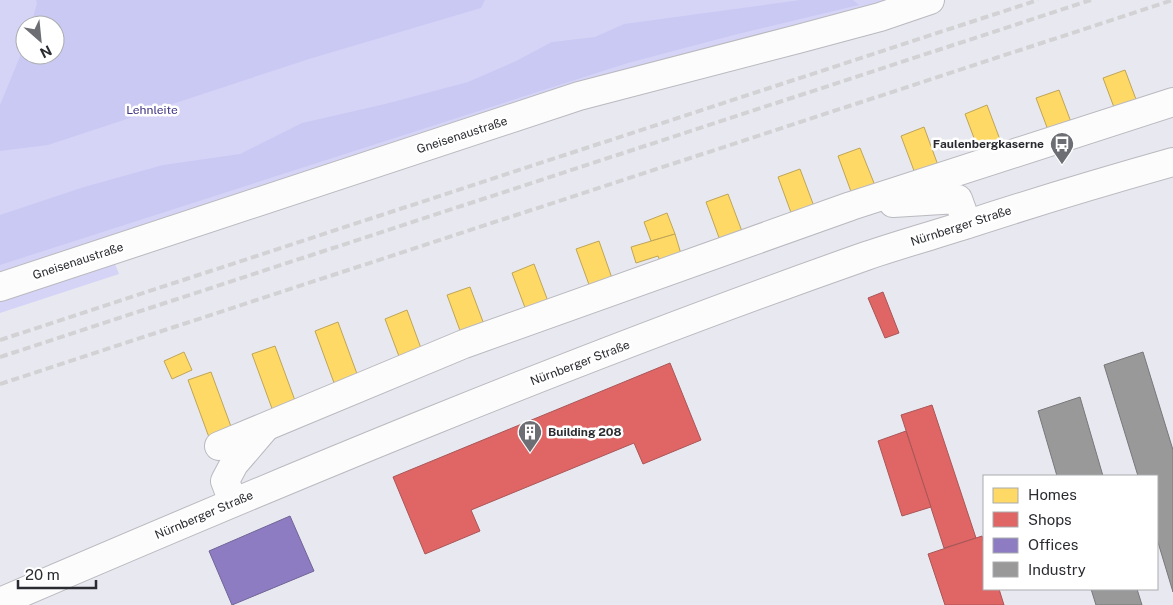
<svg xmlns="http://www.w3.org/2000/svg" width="1173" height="605" font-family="'Public Sans',sans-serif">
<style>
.green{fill:#d5d4f7;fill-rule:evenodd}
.forest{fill:#cac9f3}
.homes{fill:#ffd966;stroke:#bfa556}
.shops{fill:#e06666;stroke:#aa5556}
.offices{fill:#8e7cc3;stroke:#706497}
.industry{fill:#999;stroke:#78787a}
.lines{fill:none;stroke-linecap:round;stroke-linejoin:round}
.minor-casing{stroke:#b9b9bf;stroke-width:30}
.minor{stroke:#fcfcfd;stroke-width:28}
.rail{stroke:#d2d2d5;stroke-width:4;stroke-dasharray:8 4;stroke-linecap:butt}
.labels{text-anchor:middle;stroke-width:5;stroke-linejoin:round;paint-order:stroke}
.park-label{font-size:12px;fill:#3f3484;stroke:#fff}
.street-label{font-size:12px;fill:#2b2c31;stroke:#fff}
.poi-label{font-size:12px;font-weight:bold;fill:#2b2c31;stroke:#fff;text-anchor:end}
</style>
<rect width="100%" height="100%" fill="#e8e8f0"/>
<path class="green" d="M 0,0 L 907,0 L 908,1 L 441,126 L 106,241 L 119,274 L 0,313 ZM 25,25 L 55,25 L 55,55 L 25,55 Z"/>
<g class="forest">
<path d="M 36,0 L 485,0 L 481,8 L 309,59 L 48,145 L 0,151 L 0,105 L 25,44 L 25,55 L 55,55 L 55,25 L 31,25 L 37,3 Z"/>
<path d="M 800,0 L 853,0 L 859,5 L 734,35 L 628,63 L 0,265 L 0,215 L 84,187 L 163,165 L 240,154 L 302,123 L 385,104 L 468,82 L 516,61 L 552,42 L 595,37 L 624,24 Z"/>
</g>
<g class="homes">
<path d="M 1125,70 L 1140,110 L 1118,118 L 1103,78 Z"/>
<path d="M 1059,90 L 1074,130 L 1051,138 L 1036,98 Z"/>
<path d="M 987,105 L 1002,145 L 980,154 L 965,114 Z"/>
<path d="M 924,127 L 939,168 L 916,176 L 901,136 Z"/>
<path d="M 860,148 L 876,188 L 853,197 L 838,156 Z"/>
<path d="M 800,169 L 815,209 L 793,218 L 778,177 Z"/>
<path d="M 728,194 L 743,234 L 721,243 L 706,202 Z"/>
<path d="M 667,213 L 675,234 L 651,241 L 644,222 Z"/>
<path d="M 675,234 L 681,254 L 660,261 L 658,256 L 636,263 L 631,247 Z"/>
<path d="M 599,241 L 613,281 L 591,290 L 576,249 Z"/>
<path d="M 534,264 L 549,304 L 527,313 L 512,273 Z"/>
<path d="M 470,287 L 485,327 L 462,336 L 447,295 Z"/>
<path d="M 407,310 L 422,351 L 400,359 L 385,319 Z"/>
<path d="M 338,322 L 360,382 L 337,391 L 315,331 Z"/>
<path d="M 275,346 L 297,406 L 274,414 L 252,354 Z"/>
<path d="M 184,352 L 192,370 L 172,379 L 164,361 Z"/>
<path d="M 211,372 L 233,432 L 210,440 L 188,380 Z"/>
</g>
<g class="shops">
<path d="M 883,292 L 899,333 L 885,338 L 868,298 Z"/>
<path d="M 670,363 L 701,440 L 643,464 L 634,443 L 471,510 L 480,531 L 425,554 L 393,477 Z"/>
<path d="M 932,405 L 976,538 L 944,548 L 901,415 Z"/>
<path d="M 906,431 L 931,507 L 902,516 L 878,441 Z"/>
<path d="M 982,536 L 984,544 L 984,589 L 999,589 L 1004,605 L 945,605 L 928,554 Z"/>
</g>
<path class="offices" d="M 290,516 L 314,571 L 232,605 L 209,551 Z"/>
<g class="industry">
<path d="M 1143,352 L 1173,450 L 1173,592 L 1157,539 L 1157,476 L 1138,476 L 1104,365 Z"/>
<path d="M 1080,397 L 1103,476 L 1057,476 L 1038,411 Z"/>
<path d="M 1091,589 L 1137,589 L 1142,605 L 1096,605 Z"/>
</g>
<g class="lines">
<g class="minor-casing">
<g id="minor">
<path d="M 893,203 L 958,199 L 967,224"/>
<path d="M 0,287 L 579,96 L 798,39 L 880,17 L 930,0"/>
<path d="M 219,446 L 464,344 L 851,206 L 1173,102"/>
<path d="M 233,502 L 225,481 L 234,464 L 264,429"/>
<path d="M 0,602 C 286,479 573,359 866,256 C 898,245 930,236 962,226 C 1032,203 1102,182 1173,162"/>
</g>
</g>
<use href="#minor" class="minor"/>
<g class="rail">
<path d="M 0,340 L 1038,0"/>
<path d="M 0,357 L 1091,0"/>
<path d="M 0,384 L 1173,0"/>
</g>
</g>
<defs>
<g id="bus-pin" transform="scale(1.25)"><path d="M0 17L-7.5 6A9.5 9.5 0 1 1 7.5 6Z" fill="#6d6e74" stroke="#fff"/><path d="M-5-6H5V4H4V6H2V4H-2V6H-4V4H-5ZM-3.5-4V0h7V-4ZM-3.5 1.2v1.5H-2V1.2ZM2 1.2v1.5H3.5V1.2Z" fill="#fff"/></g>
<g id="building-pin" transform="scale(1.25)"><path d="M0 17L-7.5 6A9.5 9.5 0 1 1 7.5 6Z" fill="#6d6e74" stroke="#fff"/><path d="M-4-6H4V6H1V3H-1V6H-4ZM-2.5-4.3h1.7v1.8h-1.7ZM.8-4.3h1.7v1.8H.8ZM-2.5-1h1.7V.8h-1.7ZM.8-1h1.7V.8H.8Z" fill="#fff"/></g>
</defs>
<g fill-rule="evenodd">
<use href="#bus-pin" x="1062" y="144"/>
<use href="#building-pin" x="530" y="432"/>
</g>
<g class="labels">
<g class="park-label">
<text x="152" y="114">Lehnleite</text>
</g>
<g class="street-label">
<text transform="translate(462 135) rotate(-18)" y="4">Gneisenaustraße</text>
<text transform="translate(961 226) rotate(-18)" y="4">Nürnberger Straße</text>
<text transform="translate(78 261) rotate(-18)" y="4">Gneisenaustraße</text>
<text transform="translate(580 363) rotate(-21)" y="4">Nürnberger Straße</text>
<text transform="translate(204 515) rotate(-23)" y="4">Nürnberger Straße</text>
</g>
<g class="poi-label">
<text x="1044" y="148">Faulenbergkaserne</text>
<text x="548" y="436" text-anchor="start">Building 208</text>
</g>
</g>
<rect x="983" y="475" width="175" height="115" fill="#ffffff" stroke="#aaabad"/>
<rect x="993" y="488" width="25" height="15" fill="#ffd966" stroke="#aaabad"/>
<text x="1028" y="500" font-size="15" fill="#2b2c31">Homes</text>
<rect x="993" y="512" width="25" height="15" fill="#e06666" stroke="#aaabad"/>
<text x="1028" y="525" font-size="15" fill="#2b2c31">Shops</text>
<rect x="993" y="538" width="25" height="15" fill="#8e7cc3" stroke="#aaabad"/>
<text x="1028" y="550" font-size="15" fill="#2b2c31">Offices</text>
<rect x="993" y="562" width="25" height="15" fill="#999999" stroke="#aaabad"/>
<text x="1028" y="575" font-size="15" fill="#2b2c31">Industry</text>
<g transform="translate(40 40) rotate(153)"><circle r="24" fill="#ffffff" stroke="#aaabad"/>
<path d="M0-4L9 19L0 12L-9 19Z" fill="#6d6e74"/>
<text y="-8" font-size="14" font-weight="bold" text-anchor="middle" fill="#2b2c31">N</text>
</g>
<path d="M18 580v8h78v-8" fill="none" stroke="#2b2c31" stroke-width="2.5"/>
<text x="25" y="580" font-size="15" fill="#2b2c31" stroke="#ffffff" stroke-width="4" paint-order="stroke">20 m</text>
</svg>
